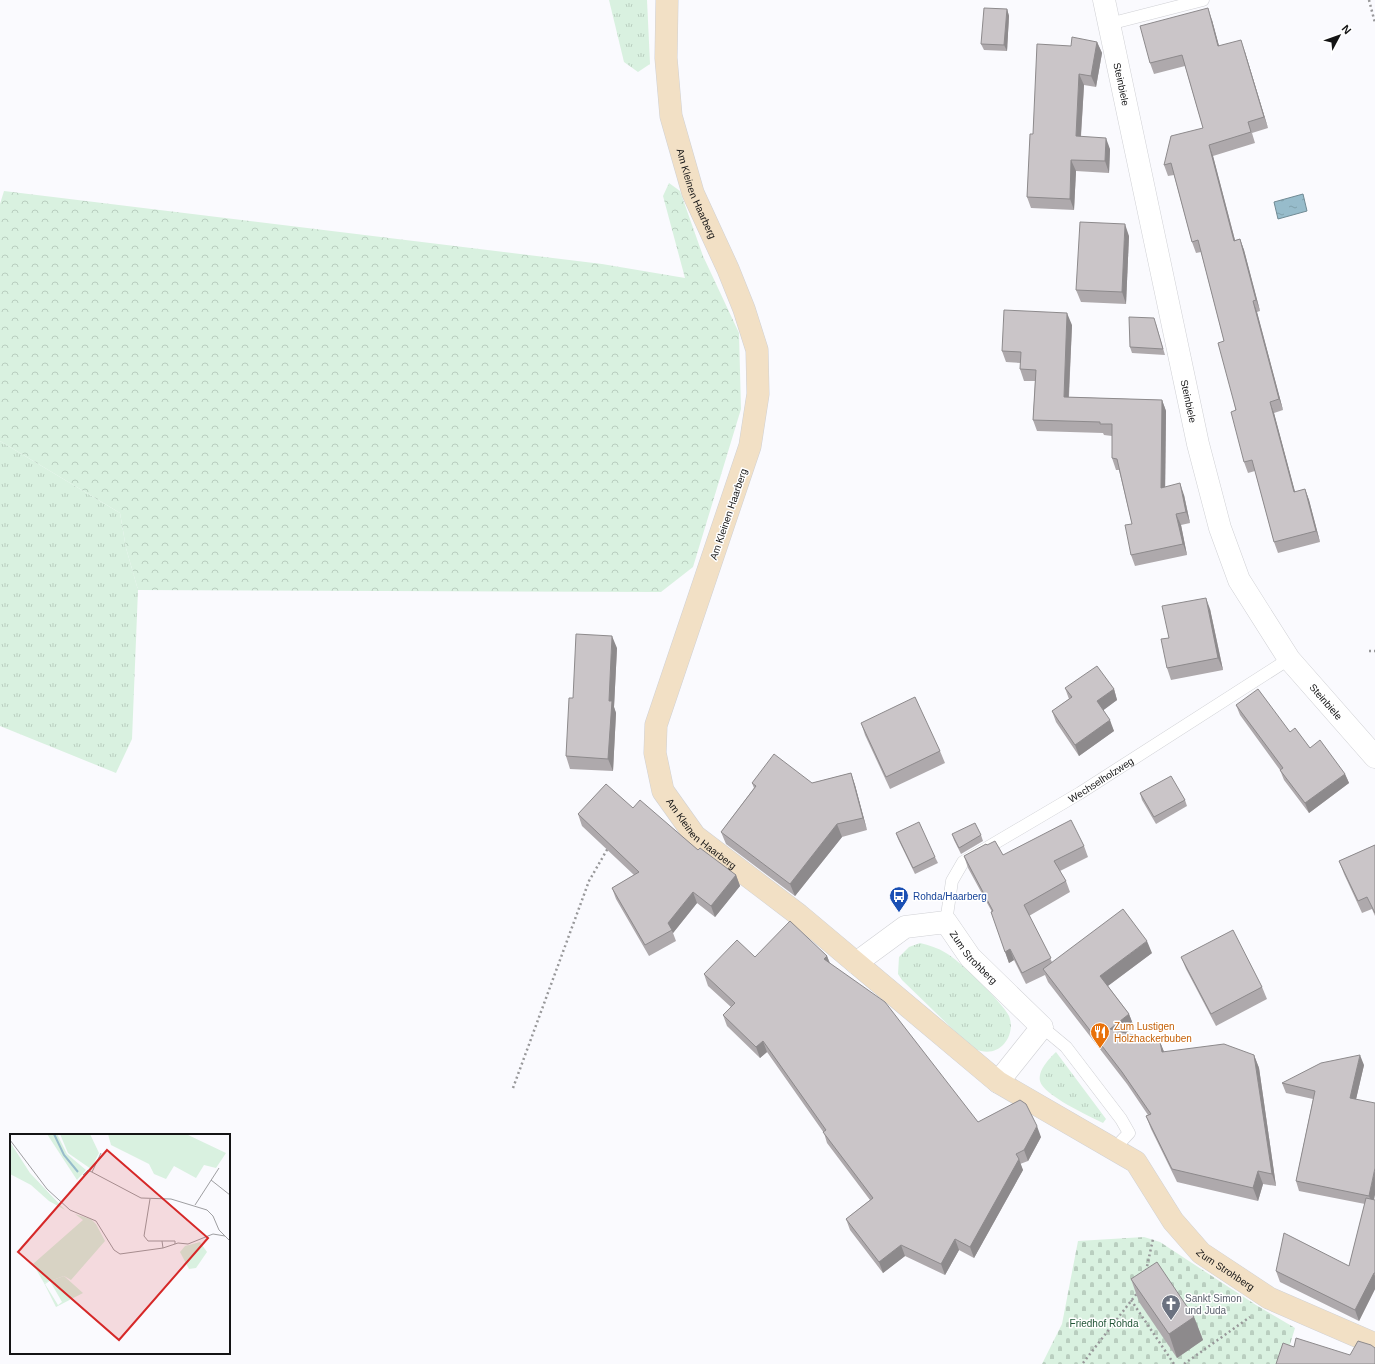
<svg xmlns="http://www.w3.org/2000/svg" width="1375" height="1364" font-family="Helvetica,sans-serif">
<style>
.grass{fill:url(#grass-tufts)}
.forest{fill:url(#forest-crowns)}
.cemetery{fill:url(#cemetery-stones)}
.water{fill:url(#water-ripples);stroke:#708a94}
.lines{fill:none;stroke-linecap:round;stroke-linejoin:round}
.lane-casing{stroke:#d0d1d5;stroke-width:13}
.street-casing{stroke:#d0d1d5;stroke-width:23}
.secondary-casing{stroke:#d0d1d5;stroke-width:23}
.path{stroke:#979799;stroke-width:2.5;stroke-dasharray:2 3;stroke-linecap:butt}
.lane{stroke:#fff;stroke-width:12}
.street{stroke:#fff;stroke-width:22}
.secondary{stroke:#f2e0c5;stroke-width:22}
.wall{fill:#aea9ac}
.shaded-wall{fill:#8d8a8c}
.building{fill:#cac5c8;stroke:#8d8a8c}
.labels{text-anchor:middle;stroke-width:3;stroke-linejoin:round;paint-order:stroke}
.street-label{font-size:10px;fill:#141415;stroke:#fff}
.transit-label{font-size:10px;fill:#164399;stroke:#fff;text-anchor:start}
.food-label{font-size:10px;fill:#c56008;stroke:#fff;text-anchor:start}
.worship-label{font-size:10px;fill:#5b616d;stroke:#fff;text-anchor:start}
.park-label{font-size:10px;fill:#225537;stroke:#fff}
.inset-river{fill:none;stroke:#97bccb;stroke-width:2}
.inset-road{fill:none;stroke:#9e9ea1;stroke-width:1}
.view{fill:#d62828;fill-opacity:0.15;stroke:#d62828;stroke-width:2}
.inset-edge{fill:none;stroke:#141415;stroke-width:2}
</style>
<defs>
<pattern id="grass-tufts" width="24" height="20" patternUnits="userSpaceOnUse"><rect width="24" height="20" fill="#d9f1e0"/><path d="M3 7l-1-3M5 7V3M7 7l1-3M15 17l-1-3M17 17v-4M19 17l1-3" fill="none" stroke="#b9cebf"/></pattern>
<pattern id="forest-crowns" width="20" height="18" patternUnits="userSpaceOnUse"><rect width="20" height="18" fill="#d9f1e0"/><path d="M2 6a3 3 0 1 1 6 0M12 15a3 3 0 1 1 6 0" fill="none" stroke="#b9cebf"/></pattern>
<pattern id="cemetery-stones" width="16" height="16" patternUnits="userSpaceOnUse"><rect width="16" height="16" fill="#d9f1e0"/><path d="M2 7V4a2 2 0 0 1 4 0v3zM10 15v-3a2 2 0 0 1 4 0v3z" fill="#b9cebf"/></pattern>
<pattern id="water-ripples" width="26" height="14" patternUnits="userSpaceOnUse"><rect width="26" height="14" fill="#97bccb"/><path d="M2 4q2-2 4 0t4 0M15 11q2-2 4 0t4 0" fill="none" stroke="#81a1ad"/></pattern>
</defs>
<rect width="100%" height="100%" fill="#fafafe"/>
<g class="grass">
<path d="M 609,0 L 647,0 L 650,64 L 638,72 L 624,62 Z"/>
<path d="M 0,441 L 120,513 L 126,548 L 138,590 L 132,739 L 116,773 L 0,726 Z"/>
<path d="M 920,943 C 929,945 938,948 946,953 C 959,960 1003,1003 1009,1016 C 1016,1034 1002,1056 981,1051 C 976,1050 972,1047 968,1044 L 902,980 L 898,974 L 899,957 L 909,947 Z"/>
<path d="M 1056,1052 L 1106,1119 L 1103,1123 C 1089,1116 1043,1095 1040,1081 C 1038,1070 1049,1059 1056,1052 Z"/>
</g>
<path class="forest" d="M 669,183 L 680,191 L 703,256 L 739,333 L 741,409 L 693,567 L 661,592 L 138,590 L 126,548 L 120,513 L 0,441 L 0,204 L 4,191 L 602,264 L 685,278 L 663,196 Z"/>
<path class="cemetery" d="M 1144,1237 L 1160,1242 L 1256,1305 L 1295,1328 L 1284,1364 L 1042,1364 L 1062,1324 L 1078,1241 Z"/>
<path class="water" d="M 1303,194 L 1307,211 L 1278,219 L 1274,202 Z"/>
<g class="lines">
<g class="lane-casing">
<g id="lane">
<path d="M 1109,24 L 1203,0"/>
<path id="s1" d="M 946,922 L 952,881 L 963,862 L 1080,793 L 1289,659"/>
<path d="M 1042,1027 L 1066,1047 L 1121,1119 L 1129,1133 L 1114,1149"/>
</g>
</g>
<g class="street-casing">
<g id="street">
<path id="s2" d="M 1104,0 L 1198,444 L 1220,528 L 1239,580 L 1289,659 L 1375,757"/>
<path id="s3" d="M 856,963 L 905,927 L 946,922 L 970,957 L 1042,1027 L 998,1082"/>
</g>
</g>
<g class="secondary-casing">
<g id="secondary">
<path id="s4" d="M 667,0 L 666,58 L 671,116 L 693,193 L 728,269 L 744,309 L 757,350 L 758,394 L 750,446 L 656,725 L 655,753 L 663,791 L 695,836 L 799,915 L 998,1082 L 1136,1162 L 1173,1221 L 1201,1253 L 1269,1298 L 1375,1344"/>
</g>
</g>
<g class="path">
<path d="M 1369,0 L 1375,23"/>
<path d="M 1369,651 L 1375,651"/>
<path d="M 513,1088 L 589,881 L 608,848"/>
<path d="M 1146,1271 L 1153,1239"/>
<path d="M 1131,1300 L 1174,1364"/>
<path d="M 1083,1363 L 1138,1292"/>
<path d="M 1184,1364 L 1250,1317"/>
</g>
<use href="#lane" class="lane"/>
<use href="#street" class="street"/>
<use href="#secondary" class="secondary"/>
</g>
<g class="wall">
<path d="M 1007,9 L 1009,16 L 1007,51 L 984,50 L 981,44 Z"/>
<path d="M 1212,20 L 1219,46 L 1245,52 L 1268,128 L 1252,133 L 1255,143 L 1213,156 L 1235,240 L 1240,239 L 1244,250 L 1260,311 L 1257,312 L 1283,410 L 1274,413 L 1295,492 L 1305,489 L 1309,500 L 1320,542 L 1278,553 L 1274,542 L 1255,471 L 1248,473 L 1244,462 L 1224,341 L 1201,252 L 1196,253 L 1192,242 L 1174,175 L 1168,176 L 1164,165 L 1203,128 L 1185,66 L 1154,74 L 1150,63 Z"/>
<path d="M 1097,42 L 1102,53 L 1096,87 L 1084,85 L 1081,137 L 1110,149 L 1109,173 L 1076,171 L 1074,210 L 1031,208 L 1027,197 L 1033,134 L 1071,46 Z"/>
<path d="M 1129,236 L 1126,304 L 1081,302 L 1076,290 Z"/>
<path d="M 1156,324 L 1165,355 L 1132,353 L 1130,347 Z"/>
<path d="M 1072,325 L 1069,397 L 1162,400 L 1166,411 L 1165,487 L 1184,495 L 1190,523 L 1181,525 L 1187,555 L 1135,566 L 1131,555 L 1132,524 L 1119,470 L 1116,470 L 1112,458 L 1112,436 L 1104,435 L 1103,433 L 1037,431 L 1033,420 L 1035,381 L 1024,381 L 1020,369 L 1021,363 L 1006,362 L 1002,351 Z"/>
<path d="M 1210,609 L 1223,670 L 1171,680 L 1167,668 L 1169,638 Z"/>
<path d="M 617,648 L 614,707 L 616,713 L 613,771 L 570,769 L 566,756 L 573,698 Z"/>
<path d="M 1065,688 L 1114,689 L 1117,700 L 1103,710 L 1114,731 L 1079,756 L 1056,722 L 1052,711 L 1069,699 Z"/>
<path d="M 1236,705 L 1290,732 L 1310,748 L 1345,774 L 1349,783 L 1309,813 L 1284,780 L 1280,770 L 1240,715 Z"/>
<path d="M 861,723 L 940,751 L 945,763 L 890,789 L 865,735 Z"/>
<path d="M 851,773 L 855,785 L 867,830 L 842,837 L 795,896 L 726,844 L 721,832 L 754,788 L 752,783 L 812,783 Z"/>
<path d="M 1140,793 L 1185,800 L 1187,806 L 1156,824 L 1142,800 Z"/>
<path d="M 633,808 L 736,875 L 740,886 L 715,917 L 697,903 L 673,933 L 676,941 L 649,956 L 616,899 L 612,888 L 634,875 L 582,826 L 578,814 Z"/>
<path d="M 896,833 L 935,857 L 938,863 L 915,874 L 898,839 Z"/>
<path d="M 952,834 L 981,835 L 983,841 L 961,854 L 954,840 Z"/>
<path d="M 987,845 L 1003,855 L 1084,846 L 1088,857 L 1060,871 L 1066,881 L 1070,892 L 1029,916 L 1052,962 L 1152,953 L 1108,986 L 1129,1014 L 1134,1027 L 1126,1033 L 1160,1042 L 1164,1052 L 1254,1055 L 1259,1068 L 1276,1186 L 1263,1184 L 1258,1201 L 1177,1182 L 1151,1129 L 1146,1116 L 1148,1115 L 1127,1084 L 1048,982 L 1045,975 L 1026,984 L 1014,960 L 1009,963 L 992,912 L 968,868 L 964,856 Z"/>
<path d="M 1375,845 L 1375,916 L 1372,909 L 1362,913 L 1344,874 L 1339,861 Z"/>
<path d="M 827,956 L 830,963 L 978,1122 L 1041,1137 L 1028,1161 L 1020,1164 L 1023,1170 L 974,1258 L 959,1250 L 945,1275 L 905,1256 L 883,1273 L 850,1230 L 846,1219 L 870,1200 L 827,1143 L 824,1133 L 767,1052 L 760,1058 L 727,1026 L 723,1015 L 731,1007 L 708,986 L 704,974 L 755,957 Z"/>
<path d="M 1181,957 L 1262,987 L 1267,999 L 1216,1026 L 1186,969 Z"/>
<path d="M 1364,1065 L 1356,1099 L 1374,1200 L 1375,1200 L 1375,1289 L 1359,1321 L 1280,1282 L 1276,1271 L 1349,1266 L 1365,1204 L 1299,1191 L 1296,1181 L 1313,1099 L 1286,1093 L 1282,1083 Z"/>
<path d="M 1131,1279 L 1194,1317 L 1203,1340 L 1177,1358 L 1139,1302 Z"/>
</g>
<g class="shaded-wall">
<path d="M 1208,8 L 1212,20 L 1222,57 L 1218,46 Z"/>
<path d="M 1007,9 L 1009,16 L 1007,51 L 1004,45 Z"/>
<path d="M 1241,40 L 1245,52 L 1268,128 L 1264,117 Z"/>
<path d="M 1097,42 L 1102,53 L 1096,87 L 1091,76 Z"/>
<path d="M 1079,74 L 1084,85 L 1080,148 L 1076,136 Z"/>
<path d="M 1106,138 L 1110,149 L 1109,173 L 1105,161 Z"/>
<path d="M 1209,145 L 1213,156 L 1238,252 L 1234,241 Z"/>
<path d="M 1071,160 L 1076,171 L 1074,210 L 1070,199 Z"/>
<path d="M 1125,224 L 1129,236 L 1126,304 L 1122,292 Z"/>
<path d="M 1240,239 L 1244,250 L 1260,311 L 1256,300 Z"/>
<path d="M 1253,301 L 1257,312 L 1283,410 L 1279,399 Z"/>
<path d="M 1067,313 L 1072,325 L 1068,409 L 1064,397 Z"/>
<path d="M 1162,400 L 1166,411 L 1165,499 L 1161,488 Z"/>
<path d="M 1270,402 L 1274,413 L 1298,503 L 1294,492 Z"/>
<path d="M 1180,483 L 1184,495 L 1190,523 L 1186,512 Z"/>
<path d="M 1305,489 L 1309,500 L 1320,542 L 1316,531 Z"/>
<path d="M 1176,514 L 1181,525 L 1187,555 L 1183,544 Z"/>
<path d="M 1206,598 L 1210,609 L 1223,670 L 1218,658 Z"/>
<path d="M 612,636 L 617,648 L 614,707 L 616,713 L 613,771 L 608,759 L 609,701 Z"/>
<path d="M 1114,689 L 1117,700 L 1101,712 L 1097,701 Z"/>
<path d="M 1110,720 L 1114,731 L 1079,756 L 1075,745 Z"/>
<path d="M 851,773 L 855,785 L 867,830 L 863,818 Z"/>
<path d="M 1345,774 L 1349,783 L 1309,813 L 1305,803 Z"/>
<path d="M 837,824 L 842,837 L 795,896 L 790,884 Z"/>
<path d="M 736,875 L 740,886 L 715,917 L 711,906 Z"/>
<path d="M 693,892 L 697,903 L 673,933 L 668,923 Z"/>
<path d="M 1147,941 L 1152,953 L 1105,988 L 1100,976 Z"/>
<path d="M 1010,949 L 1014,960 L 1009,963 L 1005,952 Z"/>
<path d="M 827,956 L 831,967 L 824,959 Z"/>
<path d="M 1129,1014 L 1134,1027 L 1115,1041 L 1110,1029 Z"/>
<path d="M 763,1041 L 767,1052 L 760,1058 L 756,1047 Z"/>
<path d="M 1160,1042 L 1165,1054 L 1162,1052 Z"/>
<path d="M 1254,1055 L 1259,1068 L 1276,1186 L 1272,1174 Z"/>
<path d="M 1360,1055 L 1364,1065 L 1354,1108 L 1350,1098 Z"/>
<path d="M 1037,1126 L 1041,1137 L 1028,1161 L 1024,1150 Z"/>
<path d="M 1019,1159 L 1023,1170 L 974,1258 L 970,1247 Z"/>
<path d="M 1375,1168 L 1375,1195 L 1373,1206 L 1369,1196 Z"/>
<path d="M 1258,1171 L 1263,1184 L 1258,1201 L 1253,1188 Z"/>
<path d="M 955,1239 L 959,1250 L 945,1275 L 941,1264 Z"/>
<path d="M 901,1245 L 905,1256 L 883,1273 L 879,1262 Z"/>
<path d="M 1374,1273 L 1375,1276 L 1375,1289 L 1359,1321 L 1355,1310 Z"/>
<path d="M 1194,1317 L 1203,1340 L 1177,1358 L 1169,1334 Z"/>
</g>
<g class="building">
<path d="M 984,8 L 1007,9 L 1004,45 L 981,44 Z"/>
<path d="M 1208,8 L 1218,46 L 1241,40 L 1264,117 L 1248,122 L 1251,132 L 1209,145 L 1234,241 L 1240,239 L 1256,300 L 1253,301 L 1279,399 L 1270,402 L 1294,492 L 1305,489 L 1316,531 L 1274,542 L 1252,460 L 1244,462 L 1231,412 L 1236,410 L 1218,343 L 1224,341 L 1198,240 L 1192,242 L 1171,163 L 1164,165 L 1171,136 L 1203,128 L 1182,55 L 1150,63 L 1140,26 Z"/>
<path d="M 1072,37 L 1097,42 L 1091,76 L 1079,74 L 1076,136 L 1106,138 L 1105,161 L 1071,160 L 1070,199 L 1027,197 L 1030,134 L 1033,134 L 1037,44 L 1071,46 Z"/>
<path d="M 1080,222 L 1125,224 L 1122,292 L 1076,290 Z"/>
<path d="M 1004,310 L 1067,313 L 1064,397 L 1162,400 L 1161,488 L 1180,483 L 1186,512 L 1176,514 L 1183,544 L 1131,555 L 1125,525 L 1132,524 L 1117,459 L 1112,458 L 1112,424 L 1100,424 L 1100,422 L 1033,420 L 1036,370 L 1020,369 L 1021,352 L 1002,351 Z"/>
<path d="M 1129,317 L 1154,318 L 1163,349 L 1130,347 Z"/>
<path d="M 1206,598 L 1218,658 L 1167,668 L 1161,639 L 1169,638 L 1162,606 Z"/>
<path d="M 576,634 L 612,636 L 609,701 L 612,701 L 608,759 L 566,756 L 569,698 L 573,698 Z"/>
<path d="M 1097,666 L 1114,689 L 1097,701 L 1110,720 L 1075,745 L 1052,711 L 1072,697 L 1065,688 Z"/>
<path d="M 1258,689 L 1290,732 L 1295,728 L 1310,748 L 1320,740 L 1345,774 L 1305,803 L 1280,770 L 1283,768 L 1236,705 Z"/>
<path d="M 915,697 L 940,751 L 886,777 L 861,723 Z"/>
<path d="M 774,754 L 812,783 L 851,773 L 863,818 L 837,824 L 790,884 L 721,832 L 756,786 L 752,783 Z"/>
<path d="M 1171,776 L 1185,800 L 1154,817 L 1140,793 Z"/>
<path d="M 606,784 L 633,808 L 640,800 L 698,850 L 700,848 L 736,875 L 711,906 L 693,892 L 668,923 L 672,930 L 645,945 L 612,888 L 639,872 L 578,814 Z"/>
<path d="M 1071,820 L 1084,846 L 1054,861 L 1066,881 L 1024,905 L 1051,958 L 1022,973 L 1010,949 L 1005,952 L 991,912 L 993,911 L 964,856 L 986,844 L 987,845 L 995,841 L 1003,855 Z"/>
<path d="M 919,822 L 935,857 L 913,868 L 896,833 Z"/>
<path d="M 975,823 L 981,835 L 959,848 L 952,834 Z"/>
<path d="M 1375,845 L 1375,913 L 1367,897 L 1358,901 L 1339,861 Z"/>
<path d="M 1123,909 L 1147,941 L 1100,976 L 1129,1014 L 1110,1029 L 1160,1042 L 1162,1052 L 1224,1044 L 1254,1055 L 1272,1174 L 1258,1171 L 1253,1188 L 1172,1169 L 1146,1116 L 1151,1114 L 1122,1072 L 1043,969 Z"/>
<path d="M 790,921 L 827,956 L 824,959 L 885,1002 L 978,1122 L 1020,1100 L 1026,1104 L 1037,1126 L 1024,1150 L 1016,1154 L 1019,1159 L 970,1247 L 955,1239 L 941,1264 L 901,1245 L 879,1262 L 846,1219 L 873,1198 L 823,1132 L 826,1130 L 763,1041 L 756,1047 L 723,1015 L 735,1003 L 704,974 L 737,940 L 755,957 Z"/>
<path d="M 1233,930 L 1262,987 L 1211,1014 L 1181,957 Z"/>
<path d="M 1360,1055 L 1350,1098 L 1375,1103 L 1375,1168 L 1369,1196 L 1296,1181 L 1315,1091 L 1282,1083 L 1321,1063 Z"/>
<path d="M 1366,1198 L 1375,1200 L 1375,1273 L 1374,1273 L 1355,1310 L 1276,1271 L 1284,1233 L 1349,1266 Z"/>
<path d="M 1157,1262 L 1194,1317 L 1169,1334 L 1131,1279 Z"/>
<path d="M 1296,1338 L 1350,1355 L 1358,1341 L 1371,1345 L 1375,1348 L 1375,1364 L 1276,1364 L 1283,1343 L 1294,1347 Z"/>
</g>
<defs>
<g id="bus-pin" transform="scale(1)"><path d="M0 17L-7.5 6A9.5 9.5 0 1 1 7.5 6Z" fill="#1a4fb4" stroke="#fff"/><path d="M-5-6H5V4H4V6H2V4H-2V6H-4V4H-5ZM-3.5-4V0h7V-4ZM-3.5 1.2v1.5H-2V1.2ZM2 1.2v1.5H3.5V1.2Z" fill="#fff"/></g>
<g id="restaurant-pin" transform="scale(1)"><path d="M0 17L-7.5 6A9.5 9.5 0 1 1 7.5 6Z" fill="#e8710a" stroke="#fff"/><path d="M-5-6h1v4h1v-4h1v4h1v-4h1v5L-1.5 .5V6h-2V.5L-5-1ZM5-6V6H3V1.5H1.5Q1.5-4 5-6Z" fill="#fff"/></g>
<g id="church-pin" transform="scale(1)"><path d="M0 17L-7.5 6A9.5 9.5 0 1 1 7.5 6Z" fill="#6b7280" stroke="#fff"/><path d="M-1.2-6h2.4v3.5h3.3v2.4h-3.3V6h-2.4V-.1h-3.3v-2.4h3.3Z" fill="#fff"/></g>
</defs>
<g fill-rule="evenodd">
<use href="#bus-pin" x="899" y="896"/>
<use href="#restaurant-pin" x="1100" y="1032"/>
<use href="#church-pin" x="1171" y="1304"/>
</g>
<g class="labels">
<g class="street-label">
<text dy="4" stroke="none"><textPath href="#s2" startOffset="86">Steinbiele</textPath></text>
<text dy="4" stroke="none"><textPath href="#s4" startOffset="198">Am Kleinen Haarberg</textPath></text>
<text dy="4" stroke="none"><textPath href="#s2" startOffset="410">Steinbiele</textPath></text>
<text transform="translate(728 514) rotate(-71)" y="4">Am Kleinen Haarberg</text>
<text dy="4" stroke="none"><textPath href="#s2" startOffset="746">Steinbiele</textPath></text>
<text dy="4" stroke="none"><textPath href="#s1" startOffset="224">Wechselholzweg</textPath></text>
<text dy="4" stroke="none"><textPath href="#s4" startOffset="882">Am Kleinen Haarberg</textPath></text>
<text dy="4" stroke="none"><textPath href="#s3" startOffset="147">Zum Strohberg</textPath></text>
<text dy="4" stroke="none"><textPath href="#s4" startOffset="1571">Zum Strohberg</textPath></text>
</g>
<g class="transit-label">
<text x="913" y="900">Rohda/Haarberg</text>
</g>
<g class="food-label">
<text x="1114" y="1030">Zum Lustigen<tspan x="1114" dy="12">Holzhackerbuben</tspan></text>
</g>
<g class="worship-label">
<text x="1185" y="1302">Sankt Simon<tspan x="1185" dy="12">und Juda</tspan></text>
</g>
<g class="park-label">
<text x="1104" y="1327">Friedhof Rohda</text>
</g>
</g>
<g transform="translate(10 1134)">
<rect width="220" height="220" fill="#fafafe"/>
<path d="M 50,0 L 80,0 L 89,19 L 81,35 L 58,19 ZM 98,0 L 176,0 L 216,19 L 206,34 L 194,31 L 186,44 L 164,32 L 156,45 L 144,40 L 139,30 L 101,11 ZM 0,8 L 20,39 L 55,76 L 39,67 L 21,51 L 0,40 ZM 54,142 L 73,159 L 46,173 L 34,149 ZM 40,147 L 52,168 L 48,171 L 35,150 Z" fill="#d9f1e0" fill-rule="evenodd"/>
<path d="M 37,0 L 47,0 L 57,20 L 76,36 L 67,46 ZM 65,80 L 81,85 L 86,90 L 95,107 L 61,146 L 54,142 L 34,149 L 23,130 L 73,86 Z" fill="#d9f1e0"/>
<path d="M 190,108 L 197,118 L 186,134 L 179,135 L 170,118 L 175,112 Z" fill="#d9f1e0"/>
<path class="inset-river" d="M 44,0 L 54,21 L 68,38"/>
<path class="inset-road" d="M 0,6 L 37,55 L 60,76 L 86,87 L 104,116 L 110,120 L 153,114 L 168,109 L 178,110 L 203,100 L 215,102M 82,38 L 91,19M 73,41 L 78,36 L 131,64 L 161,65 L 197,76 L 203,82 L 209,96 L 220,107M 201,46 L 220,61M 185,71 L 209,34M 138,107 L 134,102 L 140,65M 138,107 L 152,107 L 153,114M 152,107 L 165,107 L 165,110"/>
<path class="view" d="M 97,16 L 198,104 L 109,206 L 8,118 Z"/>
<rect width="220" height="220" class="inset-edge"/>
</g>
<g transform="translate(1339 36) rotate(49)" stroke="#ffffff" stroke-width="3" paint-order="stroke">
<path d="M0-3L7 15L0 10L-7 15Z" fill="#141415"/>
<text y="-6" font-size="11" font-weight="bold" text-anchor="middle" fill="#141415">N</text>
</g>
</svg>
